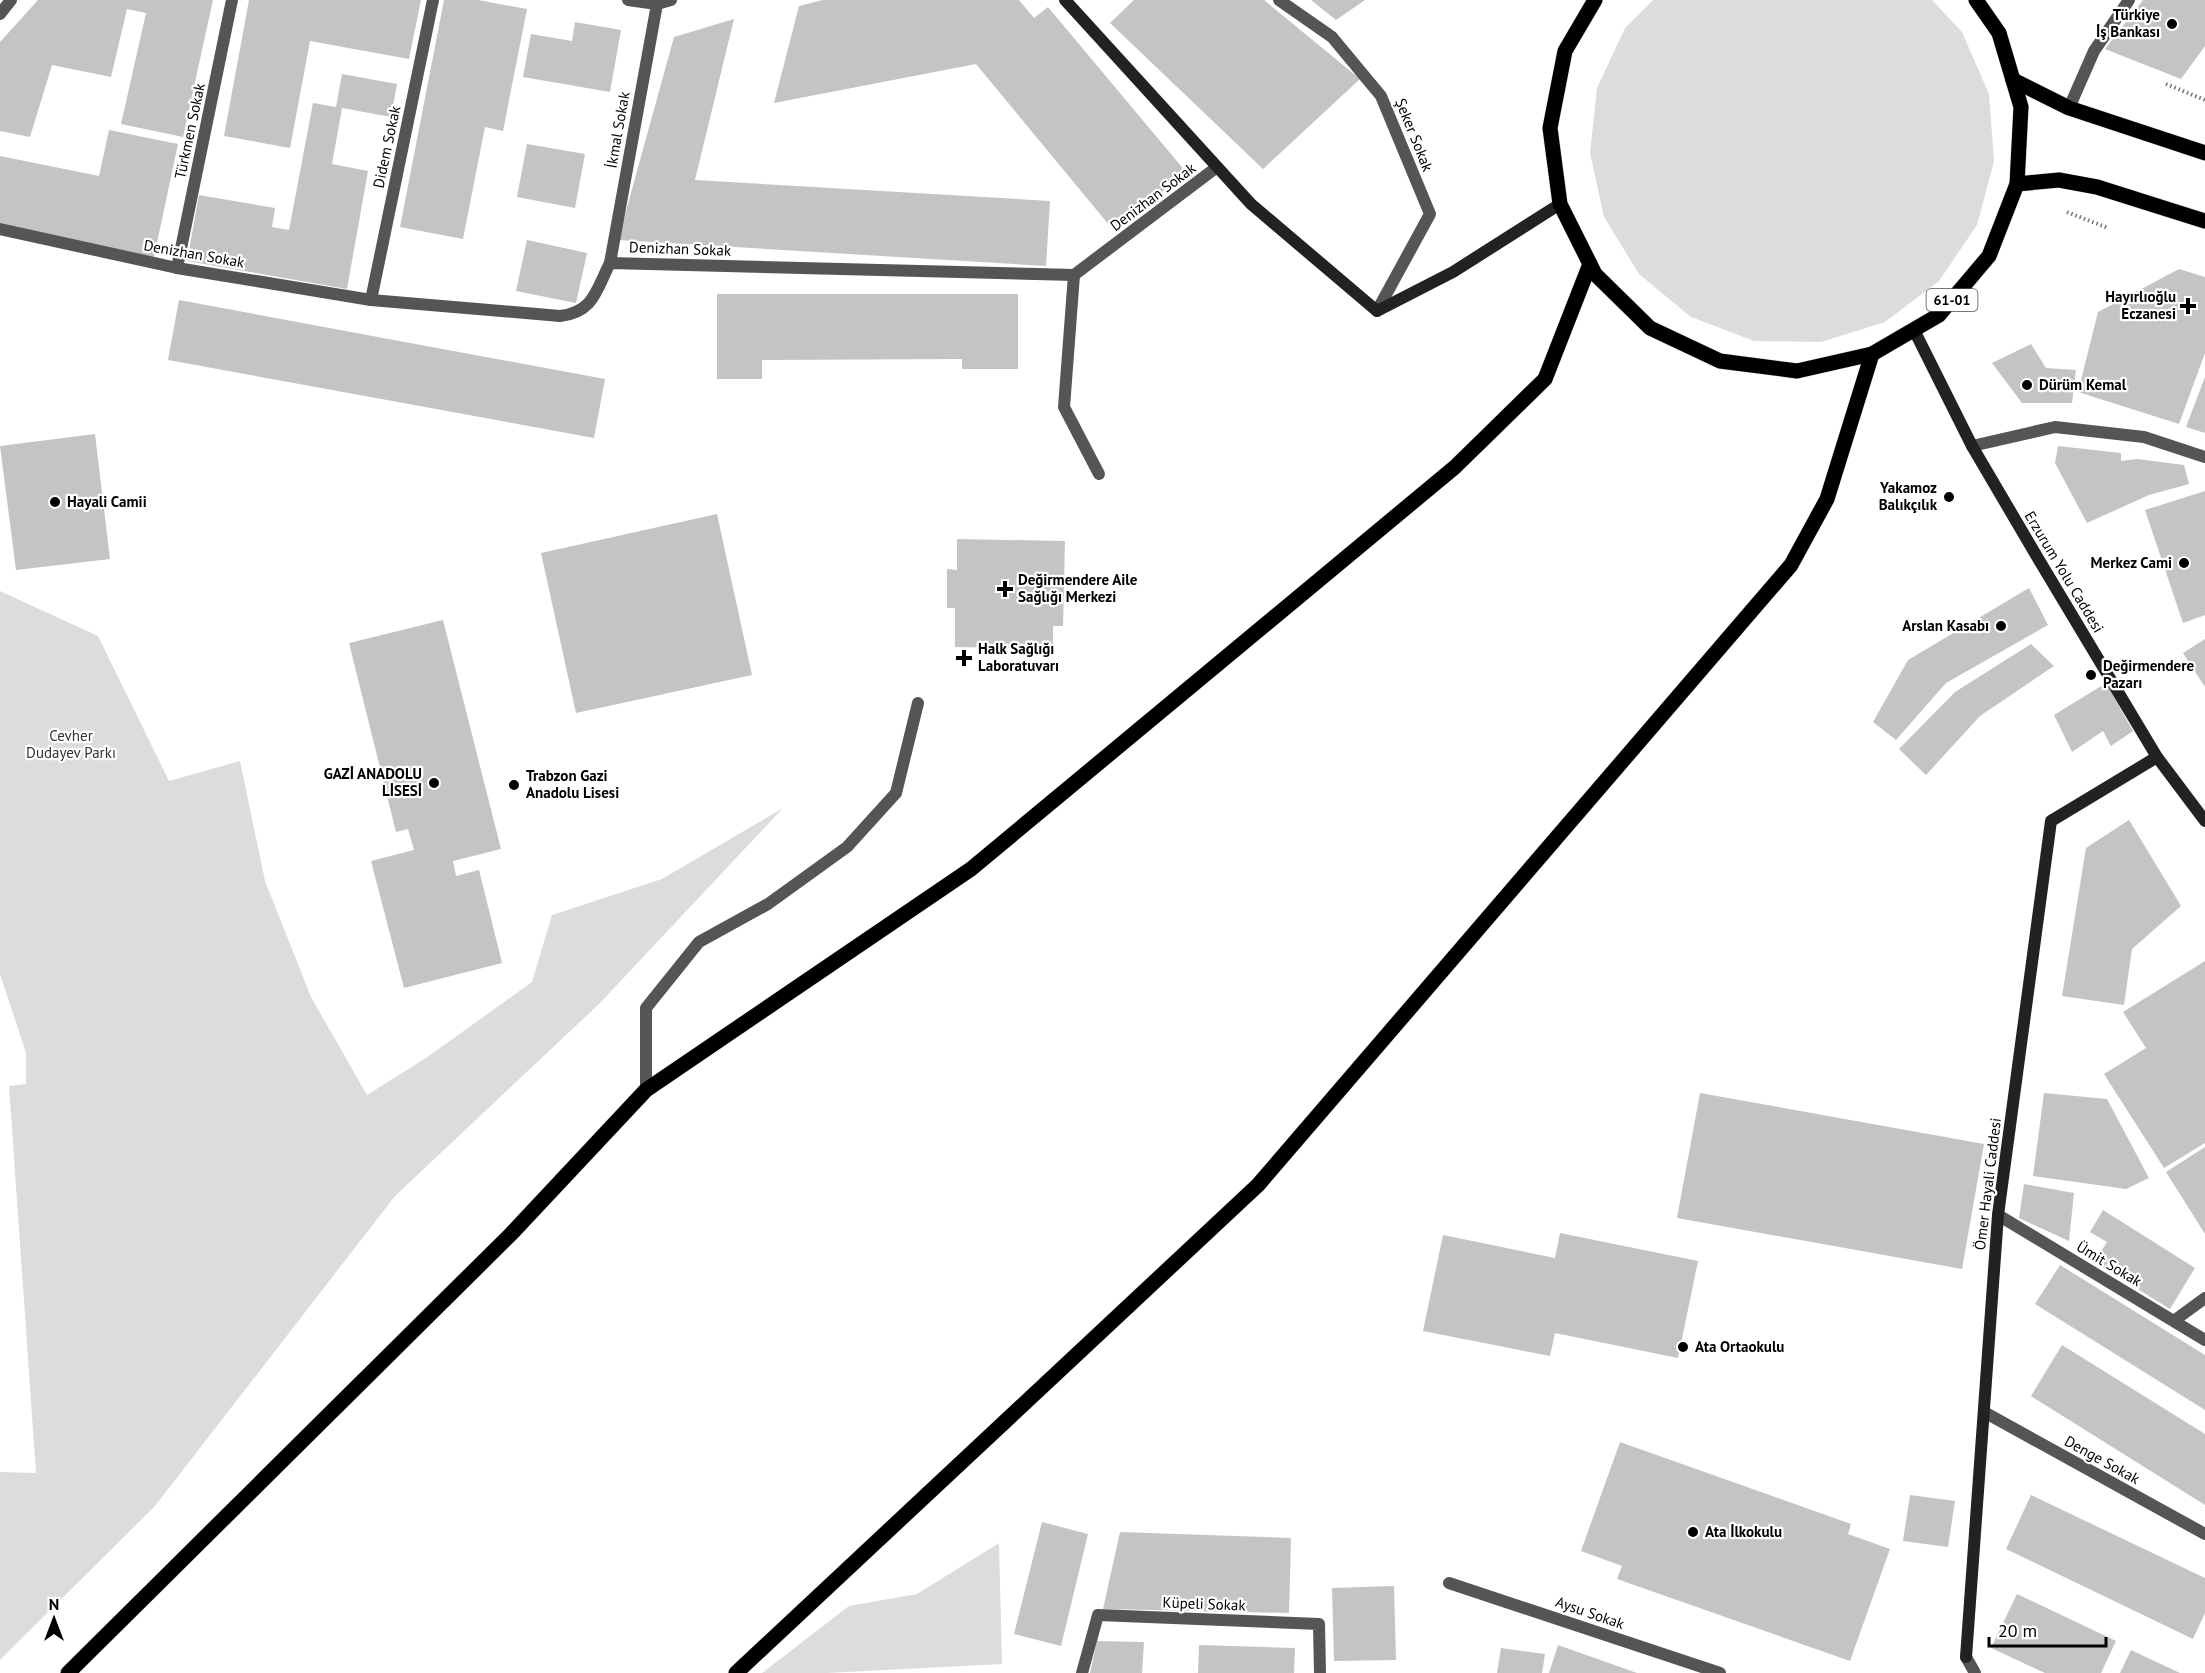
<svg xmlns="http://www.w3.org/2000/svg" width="2205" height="1673" font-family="'PT Sans',sans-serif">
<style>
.green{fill:#dcdcdc}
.building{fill:#c4c4c4}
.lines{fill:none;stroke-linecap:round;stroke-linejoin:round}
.primary-casing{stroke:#dbdbdb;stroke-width:16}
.path{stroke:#777;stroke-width:4;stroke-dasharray:1.5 3;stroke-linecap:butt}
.street{stroke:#555;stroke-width:12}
.secondary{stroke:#222;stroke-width:12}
.primary{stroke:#000;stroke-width:15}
.poi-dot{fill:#000;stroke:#fff;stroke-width:2}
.labels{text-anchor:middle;stroke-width:4.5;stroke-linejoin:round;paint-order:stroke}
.shield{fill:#fff;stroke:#4c4c4c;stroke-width:1.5}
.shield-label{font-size:14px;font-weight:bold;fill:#000}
.poi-label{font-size:15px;font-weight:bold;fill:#000;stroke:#fff;text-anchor:start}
.street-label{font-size:15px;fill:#000;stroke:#fff}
.park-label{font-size:15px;fill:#333;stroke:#fff}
</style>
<rect width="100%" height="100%" fill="#fff"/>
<g class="green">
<path d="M 1653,0 L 1932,0 L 1962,32 L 1989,94 L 1994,161 L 1977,225 L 1939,281 L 1885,322 L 1821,342 L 1754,341 L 1691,317 L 1639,274 L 1604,217 L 1590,153 L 1597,88 L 1625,28 Z"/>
<path d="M 0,591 L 98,636 L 169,781 L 240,761 L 265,881 L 311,997 L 367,1095 L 426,1058 L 532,982 L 552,915 L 662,879 L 783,808 L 600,1003 L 395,1196 L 155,1506 L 0,1660 L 0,1472 L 36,1473 L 9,1086 L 26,1084 L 26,1053 L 0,974 Z"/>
<path d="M 999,1543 L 1002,1664 L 827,1673 L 762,1673 L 849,1606 L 917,1594 Z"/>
</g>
<g class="building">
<path d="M 38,0 L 213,0 L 183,137 L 121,124 L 146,13 L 127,9 L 111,77 L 52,65 L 30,137 L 0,131 L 0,42 Z"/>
<path d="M 249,0 L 421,0 L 409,59 L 310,41 L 290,148 L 224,136 Z"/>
<path d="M 444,0 L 478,0 L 527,9 L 503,131 L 485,127 L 463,239 L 400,227 Z"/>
<path d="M 823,0 L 1019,0 L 1034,18 L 1048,7 L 1186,172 L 1114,231 L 976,64 L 774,103 L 799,6 Z"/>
<path d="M 1134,0 L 1264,0 L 1360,79 L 1263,169 L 1110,23 Z"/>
<path d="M 1311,0 L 1365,0 L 1336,20 Z"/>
<path d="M 2143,0 L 2205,0 L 2205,46 L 2181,79 L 2105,49 Z"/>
<path d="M 734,19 L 695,180 L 1050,201 L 1046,266 L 618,240 L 674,37 Z"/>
<path d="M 575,22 L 621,30 L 610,92 L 523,77 L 531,34 L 572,41 Z"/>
<path d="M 342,74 L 397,84 L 391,117 L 342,108 L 332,164 L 368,171 L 347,289 L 187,261 L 199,195 L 275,208 L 272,227 L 289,230 L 313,103 L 336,107 Z"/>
<path d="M 109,130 L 178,144 L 154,257 L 0,226 L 0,156 L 99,176 Z"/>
<path d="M 527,144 L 585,154 L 575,208 L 517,197 Z"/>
<path d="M 527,240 L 587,253 L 576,303 L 516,291 Z"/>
<path d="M 2179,269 L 2205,277 L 2205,353 L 2179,424 L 2078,392 L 2098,312 Z"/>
<path d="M 717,294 L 1018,294 L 1018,369 L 962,369 L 962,359 L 762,360 L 762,379 L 717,379 Z"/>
<path d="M 179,300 L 605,379 L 594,438 L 168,360 Z"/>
<path d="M 2031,344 L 2046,368 L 2076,370 L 2072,403 L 2022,403 L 1992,363 Z"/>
<path d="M 2205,377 L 2205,433 L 2186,427 Z"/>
<path d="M 95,434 L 110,559 L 16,570 L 0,446 Z"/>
<path d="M 2058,446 L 2121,453 L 2121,461 L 2137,459 L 2184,465 L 2189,484 L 2149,495 L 2087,523 L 2055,463 Z"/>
<path d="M 2205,491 L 2205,615 L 2183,623 L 2145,510 Z"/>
<path d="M 717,514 L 752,675 L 576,713 L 541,553 Z"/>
<path d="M 957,539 L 1065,541 L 1063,626 L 1053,626 L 1053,649 L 955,647 L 955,608 L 947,608 L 947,569 L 957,570 Z"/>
<path d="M 2029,588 L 2048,625 L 1946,683 L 1896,740 L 1873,722 L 1908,660 Z"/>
<path d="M 443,620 L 501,849 L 453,861 L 456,876 L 479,870 L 502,963 L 404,988 L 371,861 L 414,850 L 408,829 L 396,832 L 349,643 Z"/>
<path d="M 2205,639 L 2205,687 L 2183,653 Z"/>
<path d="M 2031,644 L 2054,666 L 1980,716 L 1926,775 L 1899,749 L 1955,692 Z"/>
<path d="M 2106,683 L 2133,731 L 2111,746 L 2103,731 L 2072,752 L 2054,715 Z"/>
<path d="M 2129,820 L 2181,906 L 2132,949 L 2124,1005 L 2062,996 L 2086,848 Z"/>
<path d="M 2205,961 L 2205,1143 L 2164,1168 L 2104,1074 L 2146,1048 L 2123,1012 Z"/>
<path d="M 1700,1093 L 1984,1144 L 1962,1269 L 1677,1218 Z"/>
<path d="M 2044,1093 L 2107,1099 L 2149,1178 L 2126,1189 L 2033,1176 Z"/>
<path d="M 2205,1147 L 2205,1234 L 2166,1172 Z"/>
<path d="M 2024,1184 L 2074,1193 L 2069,1241 L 2019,1218 Z"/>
<path d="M 2103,1210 L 2195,1268 L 2170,1309 L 2094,1262 L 2107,1242 L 2090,1232 Z"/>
<path d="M 1560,1233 L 1698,1261 L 1678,1358 L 1555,1333 L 1550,1356 L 1423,1331 L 1443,1235 L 1555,1258 Z"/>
<path d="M 2060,1265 L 2205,1355 L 2205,1410 L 2035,1304 Z"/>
<path d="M 2062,1345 L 2205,1434 L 2205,1505 L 2031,1396 Z"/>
<path d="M 1620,1442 L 1851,1524 L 1848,1534 L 1890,1549 L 1850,1661 L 1617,1579 L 1622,1566 L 1581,1551 Z"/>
<path d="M 1910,1495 L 1955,1501 L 1948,1547 L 1903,1541 Z"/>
<path d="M 2031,1495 L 2205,1578 L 2205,1613 L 2193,1639 L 2006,1549 Z"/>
<path d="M 1042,1522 L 1088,1534 L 1061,1646 L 1014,1634 Z"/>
<path d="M 1120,1532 L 1291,1538 L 1289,1613 L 1103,1609 Z"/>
<path d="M 1394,1586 L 1396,1660 L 1334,1661 L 1332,1588 Z"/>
<path d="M 2017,1594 L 2116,1641 L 2101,1673 L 2045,1673 L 1991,1648 Z"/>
<path d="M 1097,1641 L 1144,1642 L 1142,1673 L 1090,1673 Z"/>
<path d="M 1199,1645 L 1295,1648 L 1294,1673 L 1198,1673 Z"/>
<path d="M 1558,1645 L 1637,1673 L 1549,1673 Z"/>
<path d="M 1501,1648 L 1545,1654 L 1542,1673 L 1497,1673 Z"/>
<path d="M 2131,1650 L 2180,1673 L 2120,1673 Z"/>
</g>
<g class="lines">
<g class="primary-casing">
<g id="primary">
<path d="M 1595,0 L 1565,51 L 1550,128 L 1560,204 L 1595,274 L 1650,328 L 1720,361 L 1797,371 L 1872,354 L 1939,315 L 1989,256 L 2017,184 L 2021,107 L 1999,33 L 1976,0"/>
<path d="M 2013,80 L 2069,108 L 2205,153"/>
<path d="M 2017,184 L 2059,180 L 2097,187 L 2205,221"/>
<path d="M 68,1673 L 511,1234 L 646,1090 L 971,869 L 1455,467 L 1545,379 L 1590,264"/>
<path d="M 736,1673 L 1258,1185 L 1791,565 L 1827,499 L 1872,354"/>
</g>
</g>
<g class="path">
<path d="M 2166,84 L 2205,100"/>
<path d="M 2067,212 L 2108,228"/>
</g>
<g class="street">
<path d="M 628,0 L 657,4 L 671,0"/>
<path d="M 1279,0 L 1332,37 L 1381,96 L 1430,214 L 1377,311"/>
<path d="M 0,14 L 11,0"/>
<path d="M 2069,108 L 2094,51 L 2129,0"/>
<path d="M 0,229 L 177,268 L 371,300 L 560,316 C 594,312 596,290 610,263 L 1074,275 L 1217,167"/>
<path d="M 610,263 L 657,4 L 654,0"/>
<path d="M 177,268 L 232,0"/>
<path d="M 1074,275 L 1064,407 L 1099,474"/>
<path d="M 371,300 L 433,0"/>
<path d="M 1972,446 L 2055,427 L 2144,437 L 2205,457"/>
<path d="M 646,1090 L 646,1008 L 699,942 L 768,904 L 847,847 L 896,793 L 918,703"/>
<path d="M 1998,1215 L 2205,1340"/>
<path d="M 2175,1320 L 2205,1298"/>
<path d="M 1984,1412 L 2205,1534"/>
<path d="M 1449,1583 L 1720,1673"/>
<path d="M 1966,1657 L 1975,1673"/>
<path d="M 1082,1673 L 1098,1615 L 1319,1624 L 1320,1673"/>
</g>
<g class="secondary">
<path d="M 1065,0 L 1251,204 L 1377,311 L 1453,272 L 1560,204"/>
<path d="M 1914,330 L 1972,446 L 2036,555 L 2157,757 L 2205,821"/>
<path d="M 1966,1657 L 1998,1215 L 2051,821 L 2157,757"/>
</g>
<use href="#primary" class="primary"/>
</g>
<g class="poi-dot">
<circle cx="2172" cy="24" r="6"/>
<path d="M2185 297h6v6h6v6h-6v6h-6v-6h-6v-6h6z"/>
<circle cx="2027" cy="385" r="6"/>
<circle cx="1949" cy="497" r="6"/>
<circle cx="55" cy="502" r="6"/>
<circle cx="2184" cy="563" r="6"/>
<path d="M1002 580h6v6h6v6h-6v6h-6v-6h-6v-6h6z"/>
<circle cx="2001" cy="626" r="6"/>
<path d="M961 649h6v6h6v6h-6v6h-6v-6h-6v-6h6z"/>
<circle cx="2091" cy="675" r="6"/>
<circle cx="434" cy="783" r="6"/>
<circle cx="514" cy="785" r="6"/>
<circle cx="1683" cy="1347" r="6"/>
<circle cx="1693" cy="1532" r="6"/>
</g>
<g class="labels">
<rect class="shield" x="1926.5" y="289" width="51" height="22" rx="4.5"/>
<g class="shield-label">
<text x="1952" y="305">61-01</text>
</g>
<g class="poi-label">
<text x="2160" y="20" text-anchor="end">Türkiye<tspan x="2160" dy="17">İş Bankası</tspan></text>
<text x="2176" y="302" text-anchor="end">Hayırlıoğlu<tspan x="2176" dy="17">Eczanesi</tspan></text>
<text x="2039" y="390">Dürüm Kemal</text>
<text x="1937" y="493" text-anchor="end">Yakamoz<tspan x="1937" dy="17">Balıkçılık</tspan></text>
<text x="67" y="507">Hayali Camii</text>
<text x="2172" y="568" text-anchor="end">Merkez Cami</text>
<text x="1018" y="585">Değirmendere Aile<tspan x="1018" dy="17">Sağlığı Merkezi</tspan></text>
<text x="1989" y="631" text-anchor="end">Arslan Kasabı</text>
<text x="978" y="654">Halk Sağlığı<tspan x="978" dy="17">Laboratuvarı</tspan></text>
<text x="2103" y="671">Değirmendere<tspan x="2103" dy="17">Pazarı</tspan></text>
<text x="422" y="779" text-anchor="end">GAZİ ANADOLU<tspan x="422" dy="17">LİSESİ</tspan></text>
<text x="526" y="781">Trabzon Gazi<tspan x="526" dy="17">Anadolu Lisesi</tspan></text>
<text x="1695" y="1352">Ata Ortaokulu</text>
<text x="1705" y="1537">Ata İlkokulu</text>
</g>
<g class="street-label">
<text transform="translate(618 130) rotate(-80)" y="5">İkmal Sokak</text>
<text transform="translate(190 131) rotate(-78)" y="5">Türkmen Sokak</text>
<text transform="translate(1414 135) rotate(68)" y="5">Şeker Sokak</text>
<text transform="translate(387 147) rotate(-78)" y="5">Didem Sokak</text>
<text transform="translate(1153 197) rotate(-37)" y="5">Denizhan Sokak</text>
<text transform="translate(680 249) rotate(2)" y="5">Denizhan Sokak</text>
<text transform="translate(194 254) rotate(10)" y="5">Denizhan Sokak</text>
<text transform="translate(2064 572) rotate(59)" y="5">Erzurum Yolu Caddesi</text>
<text transform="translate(1988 1184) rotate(-83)" y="5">Ömer Hayali Caddesi</text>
<text transform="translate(2109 1264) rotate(31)" y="5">Ümit Sokak</text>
<text transform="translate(2102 1460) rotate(29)" y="5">Denge Sokak</text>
<text transform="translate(1204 1604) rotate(2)" y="5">Küpeli Sokak</text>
<text transform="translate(1590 1613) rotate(19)" y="5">Aysu Sokak</text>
</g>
<g class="park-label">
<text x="71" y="741">Cevher<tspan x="71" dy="17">Dudayev Parkı</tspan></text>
</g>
</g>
<g transform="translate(54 1619)" stroke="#ffffff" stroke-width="4.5" paint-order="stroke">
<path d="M0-4.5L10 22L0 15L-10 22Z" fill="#000000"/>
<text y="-9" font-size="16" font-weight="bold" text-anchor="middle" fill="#000000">N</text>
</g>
<path d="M1989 1637v9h117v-9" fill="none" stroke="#000000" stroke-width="3"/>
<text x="1998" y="1637" font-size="18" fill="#000000" stroke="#ffffff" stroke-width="4.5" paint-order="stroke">20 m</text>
</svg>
